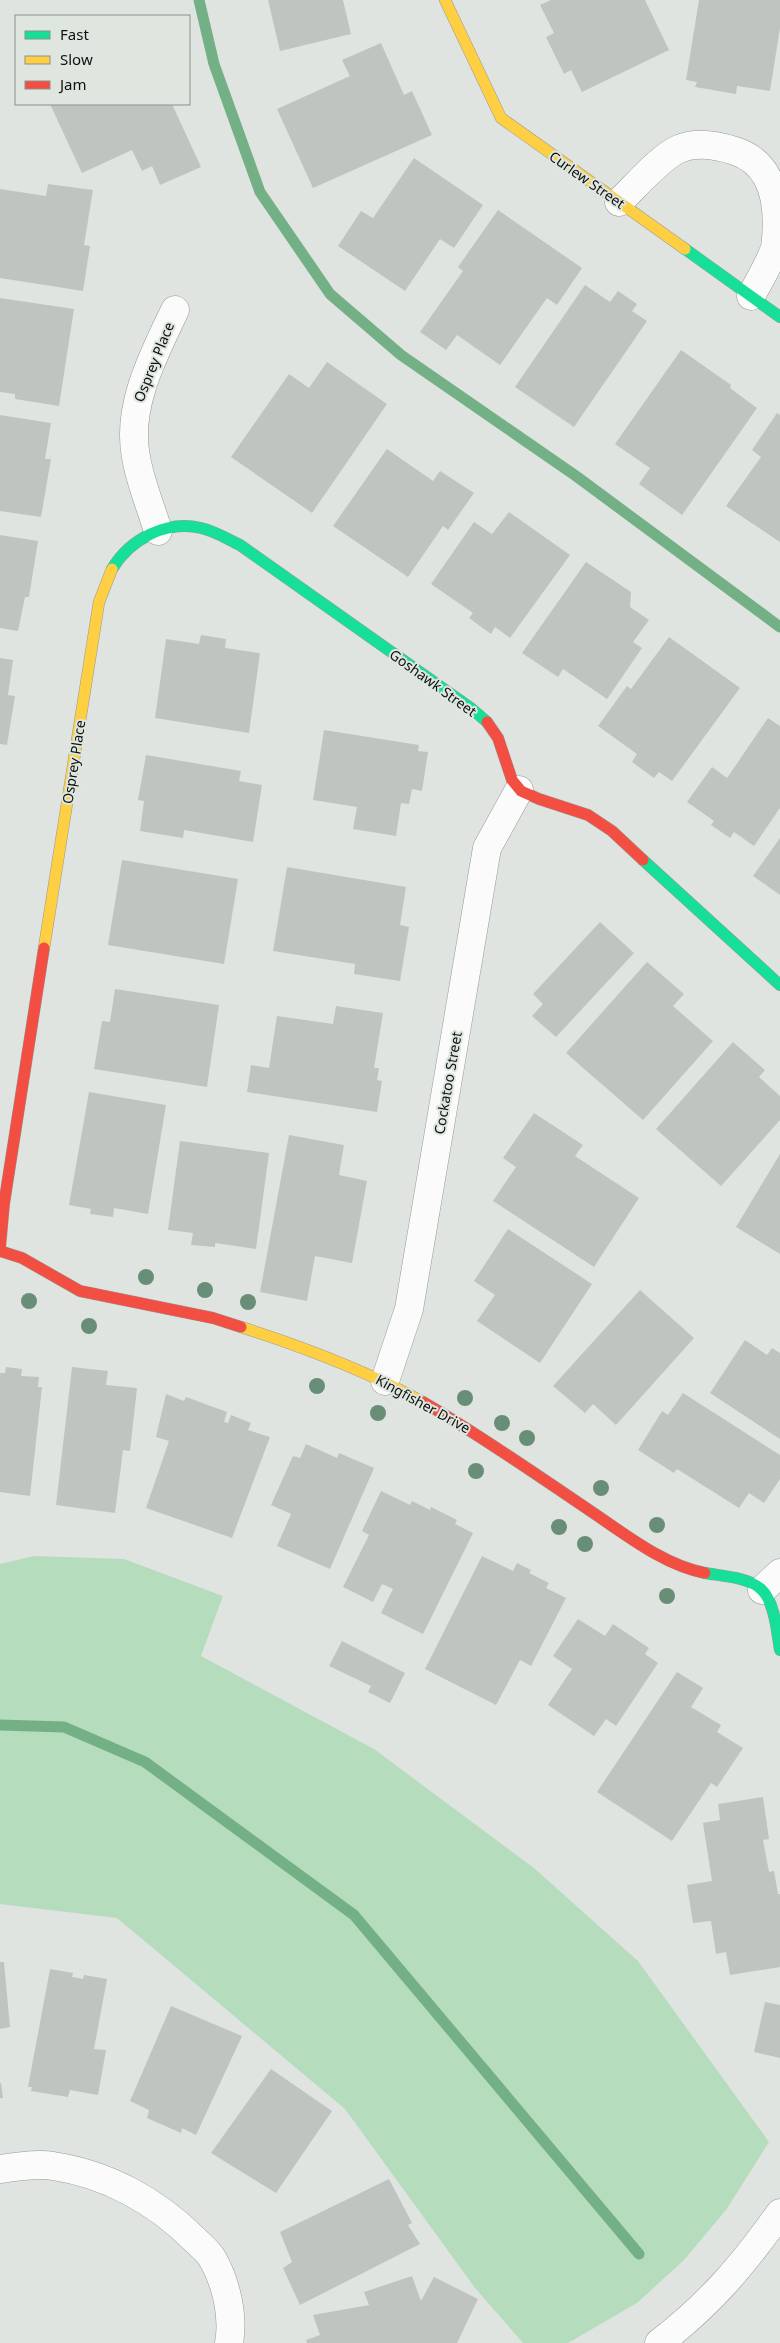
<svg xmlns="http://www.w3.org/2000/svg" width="780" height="2343" font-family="'Noto Sans',sans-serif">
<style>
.green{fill:#b6dcbe}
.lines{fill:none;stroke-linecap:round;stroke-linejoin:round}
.stream{stroke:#74b086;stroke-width:11}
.building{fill:#c0c4c1}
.street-casing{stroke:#979b98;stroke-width:29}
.fast-casing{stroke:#979b98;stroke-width:12}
.slow-casing{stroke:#979b98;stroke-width:12}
.jam-casing{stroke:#979b98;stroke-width:12}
.street{stroke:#fafbfa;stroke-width:28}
.fast{stroke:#16e098;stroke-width:11}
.slow{stroke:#ffcf43;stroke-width:11}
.jam{stroke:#f24e42;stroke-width:11}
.tree{fill:#688e77}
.labels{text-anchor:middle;stroke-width:4;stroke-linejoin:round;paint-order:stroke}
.street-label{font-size:14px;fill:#0e110f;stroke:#dee6df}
</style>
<rect width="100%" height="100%" fill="#e0e4e0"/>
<path class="green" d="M 34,1556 L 124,1559 L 223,1596 L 201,1656 L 374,1749 L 534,1868 L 638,1961 L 769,2142 L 726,2210 L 684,2260 L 637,2303 L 568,2343 L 523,2343 L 475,2288 L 345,2109 L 117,1918 L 0,1904 L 0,1564 Z"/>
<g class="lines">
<g class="stream">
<path d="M 199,0 L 214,64 L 260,192 L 330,294 L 401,355 L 576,476 L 780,627"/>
<path d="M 0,1725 L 64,1727 L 145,1762 L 354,1915 L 639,2254"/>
</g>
</g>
<g class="building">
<path d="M 268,0 L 343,0 L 351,34 L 280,51 Z"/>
<path d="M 551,0 L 645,0 L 669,50 L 582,92 L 571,70 L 564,74 L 546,37 L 554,33 L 540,5 Z"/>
<path d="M 699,0 L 780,0 L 780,28 L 770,91 L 737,86 L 736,94 L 695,87 L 697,82 L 686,80 Z"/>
<path d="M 381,43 L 404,95 L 412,91 L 432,135 L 313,188 L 277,109 L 350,76 L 342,60 Z"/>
<path d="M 50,104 L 172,104 L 201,167 L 160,185 L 152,166 L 142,171 L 132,150 L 82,173 Z"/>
<path d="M 414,158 L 483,205 L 454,248 L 440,239 L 405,291 L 338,246 L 361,211 L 373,218 Z"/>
<path d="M 48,184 L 93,190 L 84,245 L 90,246 L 83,291 L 0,278 L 0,189 L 46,196 Z"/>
<path d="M 498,210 L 582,268 L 557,305 L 547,298 L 500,365 L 457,335 L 446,350 L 420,332 L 463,271 L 458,267 Z"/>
<path d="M 585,285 L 610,302 L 618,291 L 637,304 L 632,311 L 647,321 L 574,427 L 515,387 Z"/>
<path d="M 0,298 L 74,309 L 59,406 L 15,399 L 15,394 L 0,392 Z"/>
<path d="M 681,350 L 731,385 L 730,388 L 757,408 L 682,515 L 639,484 L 650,468 L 615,444 Z"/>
<path d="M 327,362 L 387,404 L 312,513 L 231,457 L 289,374 L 309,388 Z"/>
<path d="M 777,413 L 780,415 L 780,542 L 726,506 L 761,457 L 752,450 Z"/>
<path d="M 0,415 L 51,423 L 45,459 L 51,459 L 41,517 L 0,511 Z"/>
<path d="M 387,449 L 433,481 L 440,471 L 474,493 L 448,530 L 443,526 L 408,577 L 333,526 Z"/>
<path d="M 509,512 L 570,555 L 510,638 L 495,627 L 491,634 L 469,618 L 473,613 L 431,584 L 474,522 L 492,534 Z"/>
<path d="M 0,535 L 38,541 L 29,597 L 25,597 L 18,631 L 0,628 Z"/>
<path d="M 586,562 L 631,592 L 630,607 L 649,620 L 633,642 L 642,648 L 607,699 L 563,669 L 558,677 L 522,653 Z"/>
<path d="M 201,635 L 226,639 L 225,648 L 260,653 L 249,733 L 155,718 L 166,639 L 199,644 Z"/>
<path d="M 669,637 L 740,688 L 672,781 L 659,772 L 654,778 L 632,762 L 637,754 L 598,726 L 627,686 L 631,689 Z"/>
<path d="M 0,658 L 13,660 L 8,695 L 15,696 L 7,745 L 0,744 Z"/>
<path d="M 768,718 L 780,726 L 780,808 L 754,846 L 734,832 L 730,838 L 711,825 L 714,821 L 687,802 L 712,767 L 727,778 Z"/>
<path d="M 324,730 L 419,745 L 418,751 L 428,752 L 422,791 L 412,789 L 409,804 L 401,803 L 396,836 L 353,829 L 357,807 L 313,800 Z"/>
<path d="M 146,755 L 241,771 L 239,781 L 262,785 L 253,842 L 184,830 L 183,838 L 140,831 L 144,801 L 138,800 Z"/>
<path d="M 780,838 L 780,895 L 753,876 Z"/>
<path d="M 122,860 L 238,879 L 224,964 L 108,945 Z"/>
<path d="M 287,867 L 406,887 L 400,925 L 409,927 L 400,981 L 354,974 L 355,964 L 273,951 Z"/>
<path d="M 600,922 L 634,953 L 556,1037 L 532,1016 L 543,1004 L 533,994 Z"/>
<path d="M 647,962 L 684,994 L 673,1006 L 713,1041 L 643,1120 L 566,1053 Z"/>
<path d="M 115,989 L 219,1005 L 207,1087 L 94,1069 L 102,1021 L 110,1022 Z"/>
<path d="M 336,1006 L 383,1013 L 374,1068 L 379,1068 L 377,1080 L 382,1081 L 377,1112 L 247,1092 L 251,1065 L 269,1068 L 277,1016 L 333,1024 Z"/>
<path d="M 733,1042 L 765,1070 L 759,1077 L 780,1096 L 780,1120 L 721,1186 L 656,1129 Z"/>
<path d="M 89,1092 L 166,1105 L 148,1214 L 114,1208 L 113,1217 L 90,1214 L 91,1209 L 69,1205 Z"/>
<path d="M 534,1113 L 583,1145 L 575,1156 L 639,1198 L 594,1267 L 493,1201 L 516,1167 L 503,1158 Z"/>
<path d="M 289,1135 L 344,1145 L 339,1175 L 367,1181 L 352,1263 L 315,1256 L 307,1301 L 260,1292 Z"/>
<path d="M 180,1141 L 269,1153 L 256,1249 L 215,1243 L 215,1247 L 191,1245 L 193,1233 L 168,1230 Z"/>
<path d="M 780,1154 L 780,1254 L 736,1227 Z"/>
<path d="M 508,1229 L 592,1284 L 540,1363 L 477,1321 L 495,1295 L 474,1281 Z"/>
<path d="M 640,1290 L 694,1338 L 616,1425 L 593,1404 L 585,1413 L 553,1386 Z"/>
<path d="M 745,1340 L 767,1355 L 772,1348 L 780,1353 L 780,1439 L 710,1393 Z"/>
<path d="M 6,1367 L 22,1369 L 21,1376 L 39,1377 L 38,1387 L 42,1387 L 30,1496 L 0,1492 L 0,1373 L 5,1373 Z"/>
<path d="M 72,1367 L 108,1371 L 106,1385 L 137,1388 L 130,1451 L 123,1450 L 115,1513 L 56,1505 Z"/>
<path d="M 683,1393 L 780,1455 L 780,1479 L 764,1503 L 749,1493 L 739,1508 L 677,1469 L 674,1473 L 638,1450 L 662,1411 L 668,1415 Z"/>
<path d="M 166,1394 L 184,1401 L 186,1397 L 227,1412 L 224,1422 L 228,1423 L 231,1415 L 251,1423 L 248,1430 L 270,1437 L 232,1538 L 146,1508 L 169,1441 L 156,1437 Z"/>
<path d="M 306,1444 L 337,1458 L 339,1453 L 374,1468 L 330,1569 L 277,1546 L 291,1514 L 271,1505 L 293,1456 L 300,1458 Z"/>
<path d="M 381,1491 L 410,1505 L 412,1501 L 430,1510 L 431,1507 L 457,1520 L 455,1524 L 473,1533 L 423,1634 L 381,1613 L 393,1589 L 382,1584 L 373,1602 L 343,1587 L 369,1535 L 362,1531 Z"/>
<path d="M 482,1556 L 513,1571 L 517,1563 L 531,1570 L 529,1573 L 549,1583 L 546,1588 L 566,1598 L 531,1666 L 520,1660 L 496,1705 L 425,1669 Z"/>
<path d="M 578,1619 L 605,1636 L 613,1624 L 649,1648 L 645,1654 L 658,1663 L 616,1726 L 606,1719 L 594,1736 L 548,1705 L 572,1669 L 553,1656 Z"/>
<path d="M 342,1641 L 405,1673 L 390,1703 L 368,1692 L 371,1686 L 329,1666 Z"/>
<path d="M 677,1672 L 703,1688 L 691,1707 L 721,1725 L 717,1732 L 743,1748 L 717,1787 L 711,1783 L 672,1841 L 597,1792 Z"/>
<path d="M 763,1797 L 769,1839 L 763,1840 L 769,1872 L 774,1871 L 778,1894 L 780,1894 L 780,1967 L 730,1975 L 726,1952 L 716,1954 L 711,1921 L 693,1923 L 687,1885 L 712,1881 L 703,1823 L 720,1820 L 718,1804 Z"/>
<path d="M 0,1962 L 4,1962 L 10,2027 L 0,2029 Z"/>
<path d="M 50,1969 L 73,1973 L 72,1977 L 83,1979 L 84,1975 L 107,1979 L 94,2049 L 106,2050 L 98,2095 L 70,2090 L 68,2097 L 31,2091 L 32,2087 L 28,2087 Z"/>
<path d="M 765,2002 L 780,2005 L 780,2058 L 754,2052 Z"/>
<path d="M 171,2006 L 242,2036 L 196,2135 L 182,2128 L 181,2133 L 147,2118 L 149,2110 L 130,2101 Z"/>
<path d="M 271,2069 L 332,2111 L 276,2193 L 211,2153 Z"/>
<path d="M 0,2083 L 1,2083 L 3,2098 L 0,2098 Z"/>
<path d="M 389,2179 L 412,2223 L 408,2225 L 420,2244 L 300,2305 L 283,2268 L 292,2262 L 280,2232 Z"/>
<path d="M 412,2276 L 421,2301 L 434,2277 L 478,2299 L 457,2343 L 307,2343 L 306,2340 L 320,2335 L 313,2315 L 369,2305 L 364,2292 Z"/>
</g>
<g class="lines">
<g class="street-casing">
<g id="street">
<path d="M 619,202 C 634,188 660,157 679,149 C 697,141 717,145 735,151 C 776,164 780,209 775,248 C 769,265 759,281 751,296"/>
<path d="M 158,531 C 151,507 140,482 136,457 C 126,406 154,354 175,310"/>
<path d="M 385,1381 L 409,1309 L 487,848 L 519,790"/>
<path d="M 762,1590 L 780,1573"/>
<path d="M 0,2169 C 16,2167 38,2163 53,2166 C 107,2174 156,2201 194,2239 C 200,2245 208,2251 212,2258 C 226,2282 234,2316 229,2343"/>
<path d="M 659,2343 C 711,2303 742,2266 780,2213"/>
</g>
</g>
<g class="fast-casing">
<g id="fast">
<path d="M 685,249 L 780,317"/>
<path d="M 112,569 C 130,539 166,520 201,528 C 215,531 227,539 240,545 L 472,709 L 487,722"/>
<path d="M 643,860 L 780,985"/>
<path d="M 705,1573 C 722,1576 749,1577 762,1590 C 775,1603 777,1633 780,1650"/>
</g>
</g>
<g class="slow-casing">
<g id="slow">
<path d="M 445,0 L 501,118 L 685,249"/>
<path d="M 44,948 L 99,602 L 112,569"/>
<path d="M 241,1327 C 304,1347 365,1370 423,1402"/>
</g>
</g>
<g class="jam-casing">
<g id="jam">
<path d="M 487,722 L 498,738 L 512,780 L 521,791 L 539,799 L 588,815 L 612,831 L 643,860"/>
<path d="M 0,1248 L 4,1204 L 44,948"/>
<path d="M 0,1251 L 22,1258 L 80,1291 L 213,1318 L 241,1327"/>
<path d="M 423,1402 C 480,1435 534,1473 589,1510 C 625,1534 663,1565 705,1573"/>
</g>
</g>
<use href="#street" class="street"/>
<use href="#fast" class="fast"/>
<use href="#slow" class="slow"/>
<use href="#jam" class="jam"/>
</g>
<g class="tree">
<circle cx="146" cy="1277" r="8"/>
<circle cx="205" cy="1290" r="8"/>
<circle cx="29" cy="1301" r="8"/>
<circle cx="248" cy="1302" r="8"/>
<circle cx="89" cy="1326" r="8"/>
<circle cx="317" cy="1386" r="8"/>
<circle cx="465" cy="1398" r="8"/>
<circle cx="378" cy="1413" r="8"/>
<circle cx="502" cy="1423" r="8"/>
<circle cx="527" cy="1438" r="8"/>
<circle cx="476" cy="1471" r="8"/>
<circle cx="601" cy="1488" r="8"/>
<circle cx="657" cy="1525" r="8"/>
<circle cx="559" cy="1527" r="8"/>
<circle cx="585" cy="1544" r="8"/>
<circle cx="667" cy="1596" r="8"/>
</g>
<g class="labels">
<g class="street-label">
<text transform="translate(587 180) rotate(35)" y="5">Curlew Street</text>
<text transform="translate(154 362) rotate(-68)" y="5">Osprey Place</text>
<text transform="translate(433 683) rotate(36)" y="5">Goshawk Street</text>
<text transform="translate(74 762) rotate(-81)" y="5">Osprey Place</text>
<text transform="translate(448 1083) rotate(-80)" y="5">Cockatoo Street</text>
<text transform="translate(423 1404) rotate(29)" y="5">Kingfisher Drive</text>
</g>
</g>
<rect x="15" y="15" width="175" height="90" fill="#dee6df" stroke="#8b918c"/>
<rect x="25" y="31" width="25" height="8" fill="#16e098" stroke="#8b918c"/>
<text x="60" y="40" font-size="15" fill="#0e110f">Fast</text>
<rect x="25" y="56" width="25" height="8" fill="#ffcf43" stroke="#8b918c"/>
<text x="60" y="65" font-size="15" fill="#0e110f">Slow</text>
<rect x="25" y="81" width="25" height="8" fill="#f24e42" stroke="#8b918c"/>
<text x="60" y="90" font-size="15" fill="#0e110f">Jam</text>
</svg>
